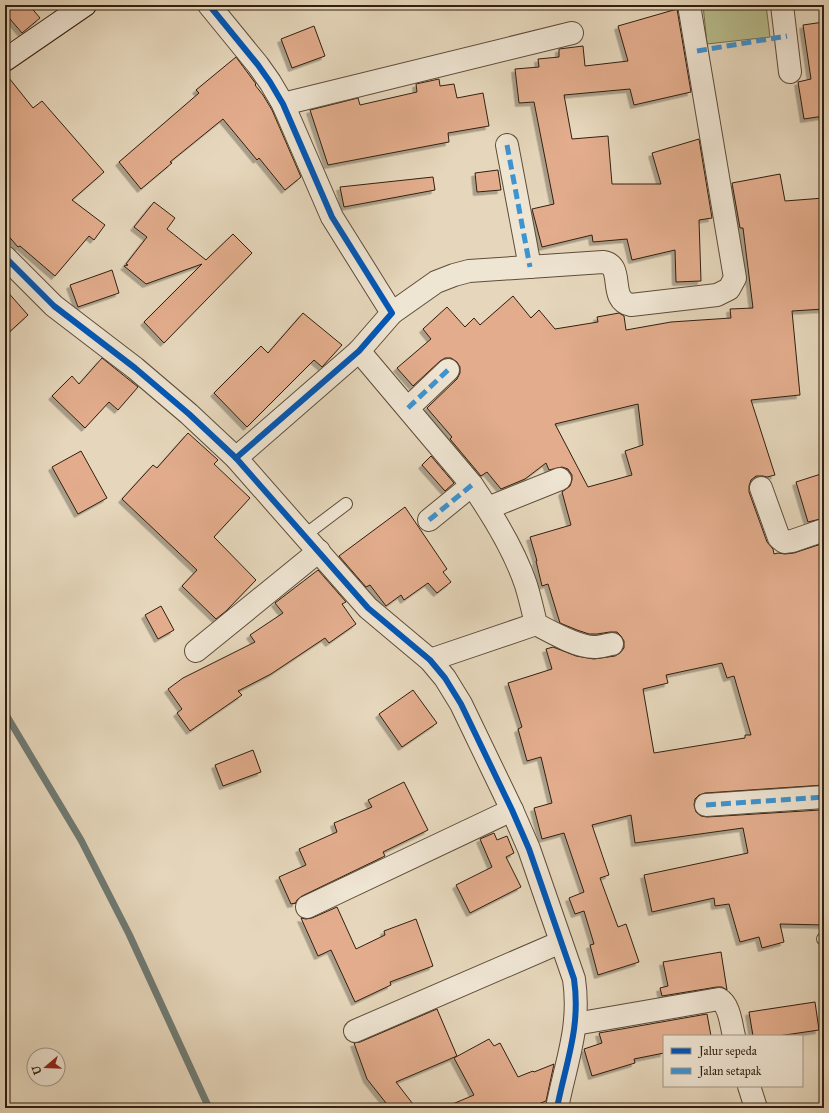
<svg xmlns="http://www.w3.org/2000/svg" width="829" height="1113" font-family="'IM FELL Great Primer',serif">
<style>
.green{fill:#b8bd8e;stroke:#746e4e}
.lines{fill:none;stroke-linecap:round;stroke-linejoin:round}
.stream{stroke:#6f7b74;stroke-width:7}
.building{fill:#e3ad8d;stroke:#311f0f;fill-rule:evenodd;filter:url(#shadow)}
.lane-casing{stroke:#5e4d3a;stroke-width:14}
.street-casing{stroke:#5e4d3a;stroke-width:24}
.secondary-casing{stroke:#311f0f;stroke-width:24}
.lane{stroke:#efe5d3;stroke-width:12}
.street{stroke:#efe5d3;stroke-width:22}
.secondary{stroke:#efe5d3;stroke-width:22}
.quiet{stroke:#3d94d2;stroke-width:5;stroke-dasharray:10 5;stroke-linecap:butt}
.cycleway-casing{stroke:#efe5d3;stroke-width:8}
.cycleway{stroke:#0057b8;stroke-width:6}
</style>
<defs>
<filter id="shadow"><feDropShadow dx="-3.5" dy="3.5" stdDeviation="0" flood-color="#0004"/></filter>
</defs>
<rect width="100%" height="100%" fill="#e6d7bc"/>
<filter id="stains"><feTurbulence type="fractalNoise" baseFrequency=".005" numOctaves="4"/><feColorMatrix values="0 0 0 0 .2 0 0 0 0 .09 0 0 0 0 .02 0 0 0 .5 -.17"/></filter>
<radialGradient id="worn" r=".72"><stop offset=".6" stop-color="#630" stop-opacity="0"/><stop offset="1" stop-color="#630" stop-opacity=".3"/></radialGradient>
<path class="green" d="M 703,5 L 766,5 L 770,37 L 707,44 Z"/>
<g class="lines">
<path class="stream" d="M 5,713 L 81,840 L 129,934 L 209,1108"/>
</g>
<g class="building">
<path d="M 5,5 L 29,5 L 40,18 L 22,33 L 5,13 Z"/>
<path d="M 677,9 L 691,92 L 634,105 L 630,89 L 564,95 L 572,139 L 608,136 L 612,184 L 661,184 L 652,153 L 699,139 L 712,218 L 699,220 L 701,281 L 676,282 L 675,250 L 632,260 L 627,239 L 593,242 L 592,235 L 542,247 L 532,209 L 554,204 L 534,102 L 519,103 L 515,69 L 539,67 L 538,59 L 559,57 L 559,49 L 583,46 L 585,66 L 628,61 L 618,26 Z"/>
<path d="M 824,22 L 824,116 L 804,119 L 798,82 L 811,79 L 803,25 Z"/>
<path d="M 314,26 L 325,56 L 292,68 L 281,39 Z"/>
<path d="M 236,57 L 256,84 L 255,85 L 263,95 L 272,110 L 301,177 L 285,190 L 259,158 L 257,160 L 223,119 L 170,162 L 172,163 L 141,189 L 119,162 L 199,93 L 196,90 Z"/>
<path d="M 5,73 L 33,108 L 42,101 L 104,172 L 72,200 L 105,225 L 94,240 L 89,236 L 55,276 L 20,246 L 18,247 L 5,232 Z"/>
<path d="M 439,79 L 440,86 L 454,84 L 457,98 L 483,93 L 489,126 L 448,133 L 449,142 L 328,165 L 310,110 L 358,98 L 360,105 L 417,92 L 416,84 Z"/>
<path d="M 498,170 L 501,190 L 477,192 L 475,173 Z"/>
<path d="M 780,174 L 785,201 L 824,198 L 824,309 L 792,311 L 800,395 L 751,400 L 775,475 L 767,477 L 763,476 L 756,476 L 751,480 L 749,486 L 749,492 L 767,542 L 773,549 L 774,554 L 778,553 L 785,554 L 794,553 L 824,543 L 824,785 L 705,793 L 699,795 L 695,799 L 694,805 L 696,812 L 701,816 L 707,817 L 820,810 L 821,845 L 822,845 L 824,925 L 780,924 L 784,942 L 762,948 L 759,937 L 740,942 L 729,904 L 715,906 L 714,898 L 652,912 L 644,875 L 748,853 L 743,828 L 635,843 L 631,815 L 592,825 L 609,875 L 600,878 L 618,927 L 626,924 L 639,962 L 598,975 L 590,945 L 594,944 L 584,911 L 575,914 L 569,898 L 584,892 L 564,833 L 542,839 L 534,808 L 552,803 L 541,757 L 527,761 L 518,729 L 522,727 L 508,683 L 552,669 L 546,649 L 553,647 L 576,656 L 594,659 L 615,656 L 620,653 L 624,648 L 624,641 L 621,636 L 617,632 L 610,632 L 597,634 L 589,634 L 577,630 L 560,623 L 548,584 L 542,586 L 536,561 L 537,561 L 530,537 L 571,525 L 562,492 L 570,486 L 572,480 L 572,475 L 568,469 L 562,467 L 549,470 L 546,463 L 525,479 L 501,489 L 487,472 L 481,476 L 450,439 L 452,437 L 427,408 L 457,379 L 460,373 L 460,367 L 457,362 L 451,358 L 445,358 L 440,361 L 413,386 L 397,368 L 431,339 L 423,329 L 447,307 L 465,327 L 474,318 L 480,325 L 513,296 L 531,318 L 539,310 L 555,329 L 598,322 L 597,317 L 619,313 L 624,316 L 626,330 L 671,322 L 731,318 L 730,309 L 753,308 L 743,228 L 740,228 L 732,183 ZM 638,404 L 643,445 L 625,451 L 632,475 L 588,487 L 555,424 ZM 722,663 L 727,678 L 734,676 L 751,735 L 745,735 L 745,738 L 654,753 L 643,689 L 668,683 L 666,675 Z"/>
<path d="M 433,177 L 435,190 L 344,207 L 340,187 Z"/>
<path d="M 154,202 L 175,218 L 167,229 L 206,260 L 233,234 L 252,253 L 164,343 L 144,322 L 202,264 L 146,284 L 124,266 L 128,265 L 126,264 L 147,237 L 134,227 Z"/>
<path d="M 112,270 L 119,293 L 78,307 L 70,285 Z"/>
<path d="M 5,289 L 28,315 L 5,336 Z"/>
<path d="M 303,313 L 342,345 L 322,367 L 314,360 L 247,427 L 214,393 L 261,346 L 268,353 Z"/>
<path d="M 102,358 L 138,387 L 118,410 L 109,402 L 85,428 L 52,396 L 72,376 L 79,384 Z"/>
<path d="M 188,433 L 218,460 L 214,464 L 250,498 L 214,537 L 256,580 L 226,611 L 216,619 L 182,586 L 197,570 L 122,499 L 153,465 L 157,468 Z"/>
<path d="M 81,451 L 107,498 L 78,514 L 52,467 Z"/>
<path d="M 431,456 L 454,483 L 445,491 L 422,465 Z"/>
<path d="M 824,473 L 824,518 L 808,522 L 796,482 Z"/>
<path d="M 405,507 L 447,569 L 443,572 L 451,582 L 437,593 L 428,583 L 404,600 L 401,595 L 386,606 L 370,585 L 366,587 L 339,556 Z"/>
<path d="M 318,570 L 346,602 L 342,604 L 356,624 L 329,643 L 325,638 L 271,674 L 238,691 L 242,695 L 190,731 L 177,713 L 182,709 L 168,689 L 183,678 L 255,642 L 250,635 L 283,613 L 275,603 Z"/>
<path d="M 161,606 L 174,630 L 158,639 L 145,615 Z"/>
<path d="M 413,690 L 437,723 L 402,747 L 379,714 Z"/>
<path d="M 253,750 L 261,772 L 223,786 L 215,765 Z"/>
<path d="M 404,782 L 428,830 L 383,852 L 385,856 L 302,896 L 297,900 L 295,904 L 295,903 L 291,904 L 279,877 L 306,865 L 299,849 L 337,832 L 334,823 L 372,807 L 368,800 Z"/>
<path d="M 494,833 L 497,840 L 507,836 L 514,853 L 506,857 L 521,887 L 470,913 L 456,885 L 492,867 L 480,839 Z"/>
<path d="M 337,907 L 356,949 L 385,935 L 384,931 L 416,919 L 433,966 L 390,982 L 391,985 L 355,1002 L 331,950 L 318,956 L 301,918 L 306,919 L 312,918 Z"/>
<path d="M 721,952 L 727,990 L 722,987 L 717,987 L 662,996 L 660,988 L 668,986 L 663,962 Z"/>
<path d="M 815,1002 L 819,1030 L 778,1036 L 753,1036 L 749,1012 Z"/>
<path d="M 437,1009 L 457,1056 L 396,1082 L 416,1108 L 390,1108 L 367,1079 L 354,1043 L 360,1042 Z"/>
<path d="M 707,1014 L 711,1036 L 664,1036 L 664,1053 L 634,1059 L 635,1063 L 592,1076 L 584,1049 L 602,1043 L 599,1033 Z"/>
<path d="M 489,1039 L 494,1046 L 500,1043 L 518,1077 L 533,1071 L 534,1072 L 554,1064 L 546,1101 L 528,1108 L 443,1108 L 474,1095 L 454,1058 Z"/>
</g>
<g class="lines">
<g class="lane-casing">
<g id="lane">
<path d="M 305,535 L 346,504"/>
<path d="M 823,939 L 824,939"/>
</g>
</g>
<g class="street-casing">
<g id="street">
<path d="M 782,5 L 790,72"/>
<path d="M 283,104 L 572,33"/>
<path d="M 507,145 L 530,267"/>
<path d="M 5,257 L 54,306 L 135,368 L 189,414 L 236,458 L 359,351 L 392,313 L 332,217 L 283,104 L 270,82 L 258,65 L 209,5"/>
<path d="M 392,313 L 436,282 L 454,275 L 469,271 L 603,262 C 626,265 607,300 631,305 L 717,295 L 729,289 L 735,278 L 689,5"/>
<path d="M 359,351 L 472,485 C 492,514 515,552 526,585 C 530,598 533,611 536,624 C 551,632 577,647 594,647 C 600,647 606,645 612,644"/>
<path d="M 408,408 L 448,370"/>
<path d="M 236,458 L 368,608 L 430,660 L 445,678 L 461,704 L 512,810 L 529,849 L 574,979 C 581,1027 566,1062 557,1108"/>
<path d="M 761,488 L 779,538 L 784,542 L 792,541 L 824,530"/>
<path d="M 488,508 L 560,479"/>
<path d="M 429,520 L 472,485"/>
<path d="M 196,651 L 319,551"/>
<path d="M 430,660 L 536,624"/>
<path d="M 706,805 L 824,797"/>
<path d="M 307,907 L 512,810"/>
<path d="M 575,1024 L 719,999 C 730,1005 731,1025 734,1036"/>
<path d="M 355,1031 L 561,942"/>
<path d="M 749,1086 L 756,1108"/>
</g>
</g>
<g class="secondary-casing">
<path id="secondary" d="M 5,60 L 85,5"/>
</g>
<use href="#lane" class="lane"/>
<use href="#street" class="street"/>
<use href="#secondary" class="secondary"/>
<g class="quiet">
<path d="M 697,51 L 787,36"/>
<path d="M 507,145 L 530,267"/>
<path d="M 408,408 L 448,370"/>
<path d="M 429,520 L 472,485"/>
<path d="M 706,805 L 824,797"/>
</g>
<g class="cycleway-casing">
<g id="cycleway">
<path d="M 5,257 L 54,306 L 135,368 L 189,414 L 236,458 L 359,351 L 392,313 L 332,217 L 283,104 L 270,82 L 258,65 L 209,5"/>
<path d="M 236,458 L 368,608 L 430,660 L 445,678 L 461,704 L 512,810 L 529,849 L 574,979 C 581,1027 566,1062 557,1108"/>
</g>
</g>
<use href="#cycleway" class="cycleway"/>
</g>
<rect width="829" height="1113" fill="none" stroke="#e6d7bc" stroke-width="20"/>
<rect x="6" y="6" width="817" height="1101" fill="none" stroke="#311f0f" stroke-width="2"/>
<rect x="10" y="10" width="809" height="1093" fill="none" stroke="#311f0f"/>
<rect x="663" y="1035" width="140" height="52" fill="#efe5d3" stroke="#a39685"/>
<rect x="671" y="1048" width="20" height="6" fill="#0057b8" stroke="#a39685"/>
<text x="699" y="1055" font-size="12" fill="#311f0f">Jalur sepeda</text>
<rect x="671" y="1068" width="20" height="6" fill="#3d94d2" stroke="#a39685"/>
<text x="699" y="1075" font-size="12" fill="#311f0f">Jalan setapak</text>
<g transform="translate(46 1067) rotate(251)"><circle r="19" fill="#efe5d3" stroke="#a39685"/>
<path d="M0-3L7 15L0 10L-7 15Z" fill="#8f2418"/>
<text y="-6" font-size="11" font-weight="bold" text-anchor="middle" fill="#311f0f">U</text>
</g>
<rect width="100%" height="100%" filter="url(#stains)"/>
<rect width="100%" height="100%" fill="url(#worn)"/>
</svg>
